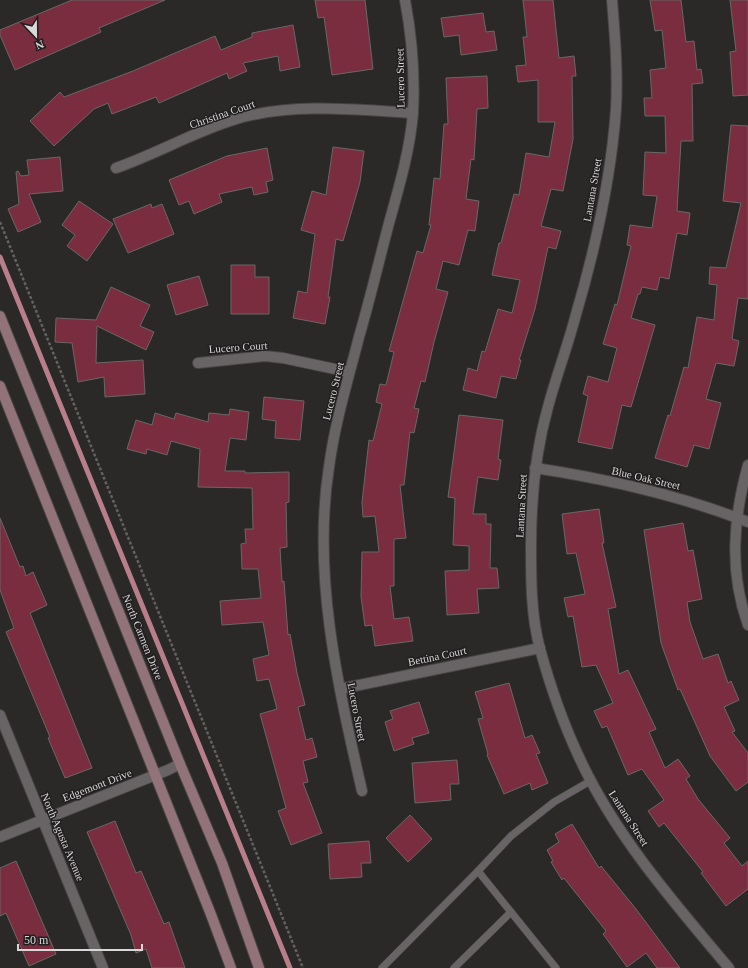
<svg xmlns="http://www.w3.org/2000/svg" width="748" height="968" font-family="Georgia,serif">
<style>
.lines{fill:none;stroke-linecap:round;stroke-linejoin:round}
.stream{stroke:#b87f8a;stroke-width:5}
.building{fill:#792d3f;stroke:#6b6767}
.lane-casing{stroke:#474444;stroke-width:8}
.street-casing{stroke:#474444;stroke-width:12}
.secondary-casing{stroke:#474444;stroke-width:12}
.path{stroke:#636161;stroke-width:2.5;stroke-dasharray:3 2;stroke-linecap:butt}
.lane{stroke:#686465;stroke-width:7}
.street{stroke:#686465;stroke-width:10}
.secondary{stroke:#927379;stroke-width:10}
.labels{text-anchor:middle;stroke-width:3;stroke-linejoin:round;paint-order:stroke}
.street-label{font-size:11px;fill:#d9d7d7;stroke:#211e1f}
</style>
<rect width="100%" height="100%" fill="#2b2828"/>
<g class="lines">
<path class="stream" d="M 0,257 L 290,968"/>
</g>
<g class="building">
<path d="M 72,0 L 165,0 L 99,28 L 101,32 L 15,70 L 0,35 L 0,30 Z"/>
<path d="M 315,0 L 365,0 L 373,69 L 332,75 L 324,17 L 318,18 Z"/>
<path d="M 523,0 L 553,0 L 559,58 L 574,56 L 576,76 L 572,76 L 573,139 L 563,191 L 551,189 L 541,226 L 561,231 L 556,249 L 548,247 L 535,309 L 519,360 L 521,360 L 516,379 L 501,376 L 496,398 L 463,390 L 468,368 L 477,371 L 482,351 L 485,352 L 498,309 L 512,313 L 520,280 L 492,275 L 499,243 L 501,243 L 514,194 L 519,195 L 526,153 L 549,157 L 555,122 L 538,122 L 538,80 L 518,82 L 516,66 L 526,65 L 523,37 L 527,37 Z"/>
<path d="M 650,0 L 681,0 L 686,42 L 694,41 L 697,70 L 701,69 L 703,83 L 692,84 L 693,141 L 681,141 L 677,211 L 690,213 L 687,235 L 677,233 L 669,279 L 660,277 L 657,290 L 642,287 L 640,294 L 638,294 L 631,318 L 655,325 L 631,407 L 622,405 L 612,449 L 578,442 L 588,396 L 583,394 L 588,376 L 608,382 L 617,348 L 603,344 L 615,304 L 617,305 L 631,246 L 627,245 L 630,225 L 652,228 L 657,196 L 643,195 L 645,152 L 666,153 L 665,116 L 645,116 L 644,98 L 652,98 L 650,70 L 666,68 L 662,30 L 655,31 Z"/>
<path d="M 730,0 L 748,0 L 748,95 L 733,96 L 730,52 L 736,51 Z"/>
<path d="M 483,13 L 486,32 L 494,31 L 497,50 L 461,55 L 459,35 L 444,37 L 441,18 Z"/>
<path d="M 293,25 L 300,67 L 280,71 L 278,56 L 243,63 L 247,71 L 229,79 L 227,73 L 159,103 L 156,97 L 112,114 L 108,103 L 94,109 L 54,146 L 30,121 L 60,92 L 64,97 L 133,71 L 215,36 L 221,50 L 252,37 L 252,33 Z"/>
<path d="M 487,76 L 488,108 L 477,109 L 474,160 L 471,159 L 466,199 L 479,201 L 475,231 L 468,230 L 459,265 L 443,261 L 436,289 L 448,292 L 434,342 L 425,382 L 421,381 L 414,408 L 419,409 L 414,433 L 410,432 L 404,485 L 400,485 L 406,538 L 394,539 L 394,586 L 390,586 L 394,619 L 409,617 L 413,641 L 375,646 L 372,625 L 365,626 L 361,597 L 362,552 L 379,552 L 375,516 L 363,517 L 362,502 L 369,440 L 373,441 L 382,404 L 376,402 L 380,384 L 386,385 L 394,352 L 389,351 L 417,251 L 423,253 L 431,225 L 429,225 L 434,178 L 440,179 L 444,124 L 448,124 L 446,78 Z"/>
<path d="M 731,125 L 748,126 L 748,299 L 738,298 L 732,339 L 739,341 L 734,366 L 716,363 L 706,399 L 721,403 L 709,449 L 694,445 L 687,467 L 655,458 L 668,415 L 670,416 L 684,367 L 688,368 L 697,317 L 714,320 L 717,285 L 709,284 L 710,267 L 726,268 L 741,203 L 723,201 Z"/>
<path d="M 333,147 L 364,151 L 360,182 L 343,241 L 336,239 L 328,297 L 330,297 L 325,324 L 293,318 L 298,291 L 307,293 L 315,234 L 301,230 L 312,191 L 326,195 Z"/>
<path d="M 267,148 L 273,180 L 266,182 L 268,192 L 254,195 L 252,187 L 219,194 L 222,202 L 194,214 L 189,201 L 179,205 L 169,180 L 227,156 Z"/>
<path d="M 60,157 L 63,191 L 29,194 L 41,222 L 18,232 L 8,209 L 19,204 L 16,172 L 18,171 L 21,176 L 29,175 L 27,160 Z"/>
<path d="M 79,201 L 113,224 L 87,261 L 67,246 L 75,235 L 62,225 Z"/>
<path d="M 151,204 L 152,208 L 162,204 L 174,234 L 128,253 L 113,219 Z"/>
<path d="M 231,265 L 255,265 L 255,277 L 269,277 L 269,314 L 231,314 Z"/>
<path d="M 199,276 L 208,305 L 176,315 L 167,285 Z"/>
<path d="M 111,287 L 150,305 L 140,326 L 154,332 L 146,350 L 97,326 L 96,363 L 143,360 L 145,394 L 105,397 L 104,377 L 78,382 L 72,343 L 55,342 L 56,318 L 96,320 Z"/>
<path d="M 264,397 L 304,401 L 300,440 L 275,438 L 276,421 L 262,419 Z"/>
<path d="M 230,409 L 249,412 L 246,440 L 230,438 L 225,471 L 245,471 L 245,473 L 289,472 L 289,502 L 286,503 L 287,547 L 280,548 L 282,582 L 284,581 L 288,635 L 290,634 L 297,673 L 305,705 L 298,707 L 306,740 L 312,738 L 317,757 L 303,761 L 308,782 L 303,783 L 322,833 L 291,845 L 278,811 L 286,808 L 260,714 L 277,709 L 269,679 L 257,681 L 253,659 L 269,655 L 263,622 L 222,625 L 220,601 L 261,598 L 258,569 L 242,569 L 241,544 L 246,543 L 245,529 L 253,529 L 252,488 L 198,487 L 200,449 L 171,441 L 167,455 L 147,449 L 146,454 L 127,449 L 136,420 L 152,425 L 155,413 L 174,419 L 176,413 L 208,422 L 209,413 L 229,415 Z"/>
<path d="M 459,415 L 503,420 L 498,459 L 501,460 L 498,480 L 478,477 L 473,514 L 486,514 L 486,524 L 491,524 L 490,568 L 497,568 L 499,588 L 477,589 L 479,613 L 447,615 L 445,571 L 469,570 L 469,546 L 453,545 L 455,498 L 448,497 Z"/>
<path d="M 599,509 L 604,543 L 602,543 L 616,607 L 608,609 L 619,674 L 628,670 L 656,729 L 649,732 L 665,768 L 678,759 L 690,776 L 686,779 L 698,799 L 730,838 L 724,843 L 742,866 L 748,861 L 748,889 L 726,906 L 701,873 L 703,872 L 664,823 L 659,827 L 648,811 L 664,800 L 642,769 L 628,775 L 607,726 L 602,728 L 594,711 L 613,703 L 596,665 L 582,667 L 573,616 L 568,617 L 564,598 L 585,594 L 576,553 L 567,554 L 562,514 Z"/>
<path d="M 0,518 L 20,567 L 23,566 L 26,576 L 33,572 L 47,605 L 30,613 L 92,768 L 65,778 L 48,738 L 50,737 L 6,632 L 14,628 L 0,590 Z"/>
<path d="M 683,523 L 688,551 L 693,550 L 702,599 L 687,602 L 690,622 L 703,659 L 718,654 L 728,683 L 731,681 L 739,700 L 724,707 L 735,731 L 732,732 L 748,753 L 748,782 L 736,791 L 710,756 L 680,689 L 678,690 L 661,643 L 644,530 Z"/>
<path d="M 509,683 L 525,738 L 532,735 L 540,753 L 536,754 L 548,783 L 532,790 L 530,783 L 504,794 L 487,755 L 488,754 L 478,719 L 483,718 L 475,692 Z"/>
<path d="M 419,702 L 429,733 L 412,738 L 414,744 L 394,751 L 385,722 L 393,719 L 390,711 Z"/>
<path d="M 457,760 L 459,784 L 450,784 L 451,800 L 415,803 L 412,763 Z"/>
<path d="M 410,815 L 432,839 L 408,862 L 386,838 Z"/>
<path d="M 115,821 L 136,873 L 141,871 L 164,924 L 169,922 L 185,968 L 152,968 L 146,949 L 136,953 L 131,935 L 87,832 Z"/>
<path d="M 572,824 L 599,868 L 601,866 L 636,909 L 680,968 L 657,968 L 646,953 L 627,967 L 603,934 L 606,931 L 564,878 L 562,880 L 551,862 L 553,861 L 547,850 L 559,842 L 555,834 Z"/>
<path d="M 369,841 L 371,863 L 361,863 L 362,877 L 330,879 L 328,844 Z"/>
<path d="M 16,861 L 56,954 L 29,966 L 6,913 L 0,916 L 0,868 Z"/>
</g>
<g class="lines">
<g class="lane-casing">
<g id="lane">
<path d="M 478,871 L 511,836 L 554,802 L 592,780"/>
<path d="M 382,968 L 478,871 L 511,912"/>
<path d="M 454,968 L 511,912 L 556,968"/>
</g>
</g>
<g class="street-casing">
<g id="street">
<path d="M 612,0 C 615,36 618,73 616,109 C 611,179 595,250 575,318 C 567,348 556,377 548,407 C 535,453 531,499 531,546 C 531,580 531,616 540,649 C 550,685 563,723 579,757 C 614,834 675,904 729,968"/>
<path d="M 116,168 C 159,153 199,129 243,117 C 300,103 356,110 413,113"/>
<path d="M 198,363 L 265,356 L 283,358 L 349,372"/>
<path d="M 748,465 C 733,519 729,572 748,625"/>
<path d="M 535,468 C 608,479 679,495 748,522"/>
<path d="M 340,689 L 540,648"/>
<path d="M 0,715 L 103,968"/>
<path d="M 362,791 C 338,686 312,575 329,467 C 335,422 348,380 359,337 C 370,299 379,261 389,223 C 399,187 410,150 413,113 C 415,75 412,37 405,0"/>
<path d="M 0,837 L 168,770 L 180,764"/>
</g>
</g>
<g class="secondary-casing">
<g id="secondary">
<path d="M 0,316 L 180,764 L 222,863 L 259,968"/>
<path d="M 0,386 L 210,912 L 231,968"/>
</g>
</g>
<path class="path" d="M 0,222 L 303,968"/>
<use href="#lane" class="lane"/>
<use href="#street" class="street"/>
<use href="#secondary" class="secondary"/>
</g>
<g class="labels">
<g class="street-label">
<text transform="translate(400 78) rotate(-91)" y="4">Lucero Street</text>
<text transform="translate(222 114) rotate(-19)" y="4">Christina Court</text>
<text transform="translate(592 190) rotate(-80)" y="4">Lantana Street</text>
<text transform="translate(238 347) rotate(-4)" y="4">Lucero Court</text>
<text transform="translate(333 391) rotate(-76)" y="4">Lucero Street</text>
<text transform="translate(646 478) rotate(13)" y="4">Blue Oak Street</text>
<text transform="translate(521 506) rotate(-87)" y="4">Lantana Street</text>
<text transform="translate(143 637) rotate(68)" y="4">North Carmen Drive</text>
<text transform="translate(437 656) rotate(-12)" y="4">Bettina Court</text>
<text transform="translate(357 712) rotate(79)" y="4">Lucero Street</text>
<text transform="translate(97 785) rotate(-21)" y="4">Edgemont Drive</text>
<text transform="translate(629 818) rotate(57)" y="4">Lantana Street</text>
<text transform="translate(63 837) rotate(67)" y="4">North Agusta Avenue</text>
</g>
</g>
<g transform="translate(36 36) rotate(158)" stroke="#211e1f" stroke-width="3" paint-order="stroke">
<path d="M0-3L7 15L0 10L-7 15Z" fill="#d9d7d7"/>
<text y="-6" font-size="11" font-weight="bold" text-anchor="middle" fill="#d9d7d7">N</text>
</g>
<path d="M18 944v6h124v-6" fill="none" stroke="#d9d7d7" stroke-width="2"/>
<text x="24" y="944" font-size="12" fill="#d9d7d7" stroke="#211e1f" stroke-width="3" paint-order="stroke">50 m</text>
</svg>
